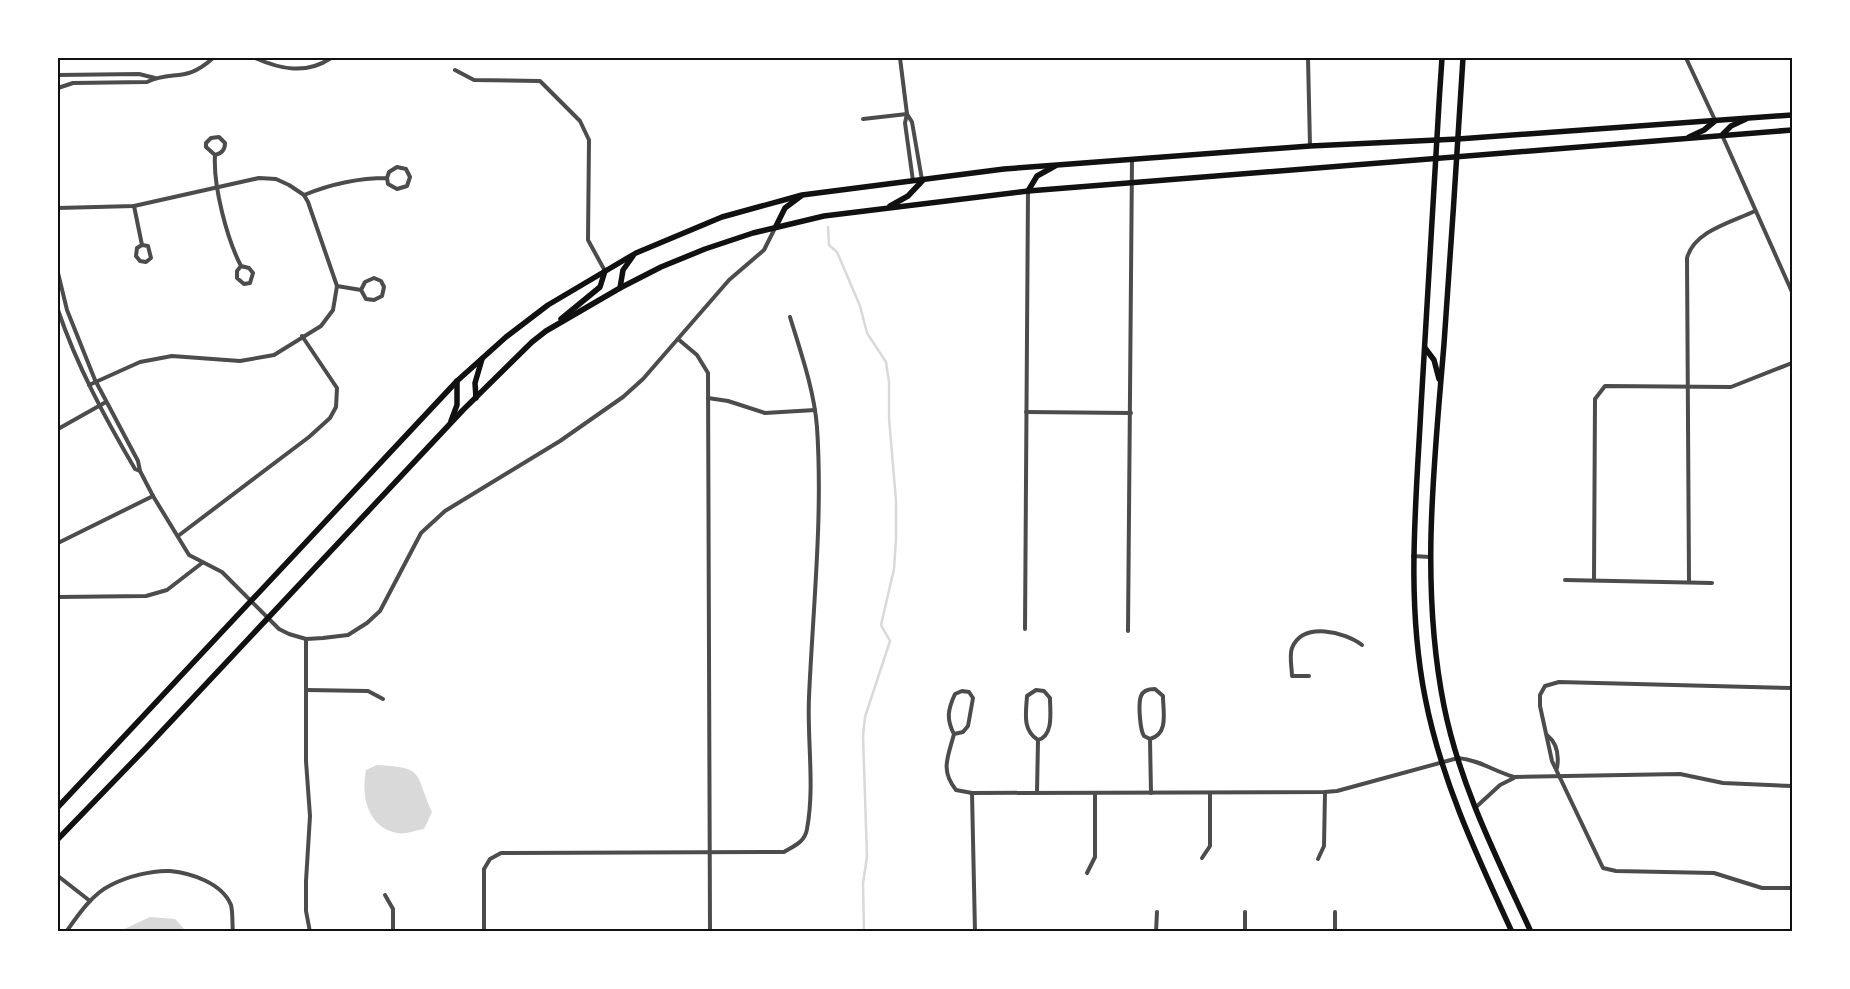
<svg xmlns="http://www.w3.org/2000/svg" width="1850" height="989" font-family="'Source Sans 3',sans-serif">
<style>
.water{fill:#d9d9d9}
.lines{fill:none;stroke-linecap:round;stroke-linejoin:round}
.stream{stroke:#d9d9d9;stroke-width:2.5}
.minor{stroke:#4c4c4c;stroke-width:4}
.primary{stroke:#111;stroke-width:5.5}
.neatline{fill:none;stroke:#111;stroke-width:2}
</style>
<rect width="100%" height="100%" fill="#fff"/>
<g class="water">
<path d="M 377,765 C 426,768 414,772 432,812 L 424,829 C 416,830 405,835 397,833 C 367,827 361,796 366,770 Z"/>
<path d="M 150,917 L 175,919 L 185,930 L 120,931 Z"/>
</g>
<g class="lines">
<path class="stream" d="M 828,227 L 829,245 L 837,252 L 846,273 L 860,306 L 867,333 L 886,362 L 889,382 L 889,418 L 896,501 L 896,539 L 894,569 L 881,625 L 890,641 L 865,717 L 863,736 L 867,857 L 863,883 L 864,932"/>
<g class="minor">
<path d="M 255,58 C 280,69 306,75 331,58"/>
<path d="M 900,58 L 907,114 L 905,123 L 913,181"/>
<path d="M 1308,58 L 1310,146"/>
<path d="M 1686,58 L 1715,120"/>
<path d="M 455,70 L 474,80 L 540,81 L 580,121 L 589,140 L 588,240 L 605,271"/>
<path d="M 58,75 L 139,74 L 155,78"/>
<path d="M 58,88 L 73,83 L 147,82 C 173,70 186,83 213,58"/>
<path d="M 907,114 L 912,122 L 922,180"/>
<path d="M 863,119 L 907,114"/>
<path d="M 1722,135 L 1792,292"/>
<path d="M 215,155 C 222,153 225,150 225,143 L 219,137 L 211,138 L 206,143 L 206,147 L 215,155 C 213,186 227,239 241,266 L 249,268 L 253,273 L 250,283 L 244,284 L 237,278 L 237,271 L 241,266"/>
<path d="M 304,195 C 331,184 357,178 387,178 L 389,172 L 397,167 L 406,169 L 410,177 L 407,186 L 397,189 L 388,184 L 387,178"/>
<path d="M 134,206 L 142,245 L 148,246 L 151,258 L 146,262 L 140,261 L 136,256 L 137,248 L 142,245"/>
<path d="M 58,208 L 134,206 L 259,178 L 276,179 L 289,185 L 304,195 L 308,202 L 337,286 L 333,310 L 321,326 L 274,355 L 240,361 L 172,356 L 140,362 L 89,385"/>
<path d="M 58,273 L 67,310 L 95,380 L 138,461 L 140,471 L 153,496 L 189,555 L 222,572 L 279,629 L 289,634 L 306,639 L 323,638 L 348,635 L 367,623 L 380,611 L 421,533 L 445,511 L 560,441 L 623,397 L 643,379 L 729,280 L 764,250 L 776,226"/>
<path d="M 337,286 L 361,290 L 365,282 L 374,278 L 381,281 L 384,287 L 382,296 L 374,300 L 366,299 L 361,290"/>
<path d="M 58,310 C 77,366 105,418 135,469 L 140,471"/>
<path d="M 678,339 L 697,355 L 708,373 L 710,932"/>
<path d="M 708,398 L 728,401 L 765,413 L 815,410"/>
<path d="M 1026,412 L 1131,413"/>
<path d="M 58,429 L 106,402"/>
<path d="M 178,536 L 309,437 L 330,418 L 336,407 L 337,388 L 302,336"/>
<path d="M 58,543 L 153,496"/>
<path d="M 1413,556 L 1430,557"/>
<path d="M 1565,580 L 1712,583"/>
<path d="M 1594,580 L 1595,399 L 1605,386 L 1731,387 L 1792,363"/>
<path d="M 1689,582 L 1687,258 C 1694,231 1732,222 1755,211"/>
<path d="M 58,597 L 146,596 L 167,590 L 202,563"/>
<path d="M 1025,629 L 1028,191"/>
<path d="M 1128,631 L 1132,159"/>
<path d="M 306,639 L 306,761 L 310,816 L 306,881 L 306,911 L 310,932"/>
<path d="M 1309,676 L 1292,676 C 1292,668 1289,656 1292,648 C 1303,621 1345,632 1362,645"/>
<path d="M 1792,688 L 1559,682 L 1545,686 L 1540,695 L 1540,706 L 1552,761 L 1603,868 L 1616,871 L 1714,873 L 1762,888 L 1792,888"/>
<path d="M 306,690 L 368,691 L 383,699"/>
<path d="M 954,734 C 946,719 948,709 955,694 L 962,691 L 969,692 L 973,698 L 968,726 L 963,732 L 954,734 C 948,757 940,770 956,790 L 972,793 L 1325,792 L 1337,791 L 1458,758 C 1479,760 1494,771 1514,777 L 1680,774 L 1723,783 L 1792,786"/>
<path d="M 1547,735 C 1557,743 1559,756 1557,768"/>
<path d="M 1150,739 L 1144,736 C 1140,730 1138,704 1141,696 C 1143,690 1149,689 1155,689 L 1163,696 C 1163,712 1169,734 1150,739 L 1151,793"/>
<path d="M 972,793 L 975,932"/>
<path d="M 1037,793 L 1038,740 C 1054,736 1050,711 1050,698 L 1044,691 L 1036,690 L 1027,696 C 1026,713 1022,730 1038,740"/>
<path d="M 1475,808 L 1500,785 L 1514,778"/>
<path d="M 1202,858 L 1210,846 L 1210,793"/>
<path d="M 1318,859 L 1324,846 L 1325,792"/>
<path d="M 1087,873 L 1095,857 L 1095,793"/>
<path d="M 58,876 L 90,901"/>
<path d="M 385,895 L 393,909 L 393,932"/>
<path d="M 1245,912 L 1245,932"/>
<path d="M 1335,912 L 1335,932"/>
<path d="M 66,932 C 78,915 92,894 111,885 C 126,877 152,870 170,871 C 191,873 222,883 231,905 C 233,912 232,924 233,932"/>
<path d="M 484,932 L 484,869 L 490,859 L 501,853 L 784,852 C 794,846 805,842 807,829 C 815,786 807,740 809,697 C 813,607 823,517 817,427 C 814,390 801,353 790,317"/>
<path d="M 1156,932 L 1157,912"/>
</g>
<g class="primary">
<path d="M 1442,58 C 1434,174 1428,290 1421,407 C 1416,504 1406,600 1425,697 C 1441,780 1477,856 1512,932"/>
<path d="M 1463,58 C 1457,153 1451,249 1444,344 C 1434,465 1420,586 1444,706 C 1460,786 1497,858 1531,932"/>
<path d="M 1722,135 L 1731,126 L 1746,119"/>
<path d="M 1689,137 L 1704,130 L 1715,121"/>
<path d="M 1028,191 L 1037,176 L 1055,166"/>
<path d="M 890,206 L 908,196 L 923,180"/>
<path d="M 776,226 L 785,208 L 801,196"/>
<path d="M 620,288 L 623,270 L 633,256"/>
<path d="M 561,319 L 600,287 L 605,271"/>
<path d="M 1425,348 L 1434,360 L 1439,379"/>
<path d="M 476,398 L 475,383 L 482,359"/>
<path d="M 451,421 L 457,405 L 457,381"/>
<path d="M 58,807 L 457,381 L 506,337 L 548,305 L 636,253 L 722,217 L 802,195 L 1004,169 L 1057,165 L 1310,146 L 1458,139 L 1792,115"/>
<path d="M 58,839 L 147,747 L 463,410 L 532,342 L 546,331 L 620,288 L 661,267 L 705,249 L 753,233 L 824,216 L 1028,191 L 1792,130"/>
</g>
</g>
<rect width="1850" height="989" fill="none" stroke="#ffffff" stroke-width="118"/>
<rect x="59" y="59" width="1732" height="871" class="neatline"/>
</svg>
